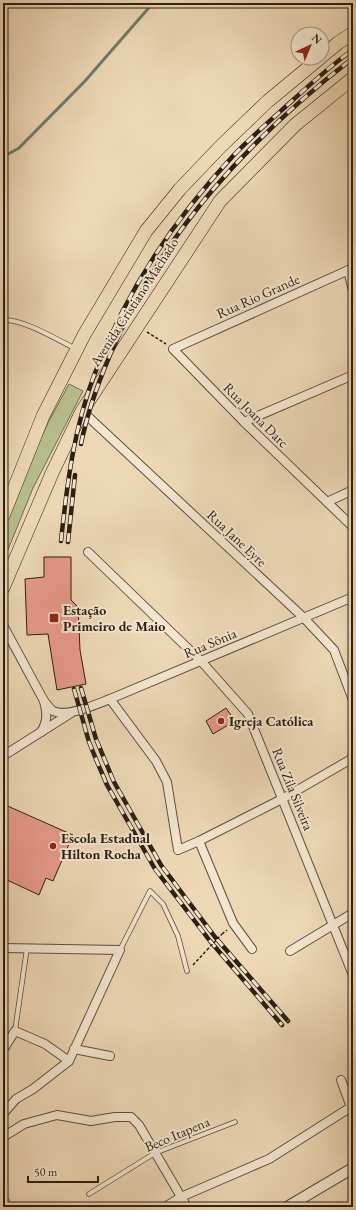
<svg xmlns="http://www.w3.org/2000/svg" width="356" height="1210" font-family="'EB Garamond',serif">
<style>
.green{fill:#b8be8d;stroke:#726e50}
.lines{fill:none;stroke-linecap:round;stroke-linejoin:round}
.stream{stroke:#6e7c6d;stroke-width:3}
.building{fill:#e8998b;stroke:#2b1f14}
.service-casing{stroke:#5c4d3c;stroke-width:5.5}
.minor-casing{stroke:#5c4d3c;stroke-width:10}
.tertiary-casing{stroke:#5c4d3c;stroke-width:12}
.trunk-casing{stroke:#2b1f14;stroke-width:14}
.path{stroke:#2b1f14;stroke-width:1.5;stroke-dasharray:3 2;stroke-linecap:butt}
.service{stroke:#f3e5cf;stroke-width:4}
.minor{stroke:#f3e5cf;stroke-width:8}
.tertiary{stroke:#f3e5cf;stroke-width:10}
.trunk{stroke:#edd7b5;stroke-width:13}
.rail-casing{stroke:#2b1f14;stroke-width:4.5}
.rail{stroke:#f3e5cf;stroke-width:3;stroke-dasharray:9;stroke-linecap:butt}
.path-bridge{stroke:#2b1f14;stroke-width:1.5;stroke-dasharray:3 2;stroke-linecap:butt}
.poi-dot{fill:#8f2418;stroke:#f3e5cf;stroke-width:1.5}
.labels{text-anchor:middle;stroke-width:4;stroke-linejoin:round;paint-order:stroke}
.street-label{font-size:14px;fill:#2b1f14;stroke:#f3e5cf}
.poi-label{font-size:14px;font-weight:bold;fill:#2b1f14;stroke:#f3e5cf;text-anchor:start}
</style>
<rect width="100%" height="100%" fill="#edd7b5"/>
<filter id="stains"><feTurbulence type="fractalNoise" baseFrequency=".005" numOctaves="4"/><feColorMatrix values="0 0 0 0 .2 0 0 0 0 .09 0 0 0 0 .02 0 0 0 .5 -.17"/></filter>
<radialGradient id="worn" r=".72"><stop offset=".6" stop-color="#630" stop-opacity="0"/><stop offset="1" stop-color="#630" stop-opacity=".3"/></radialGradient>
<path class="green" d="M 69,384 L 83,391 L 33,488 L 3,562 L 3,533 L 25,472 L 48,423 Z"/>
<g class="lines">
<path class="stream" d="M 3,157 L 19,148 L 85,81 L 153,3"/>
</g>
<g class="building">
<path d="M 44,557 L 71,557 L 71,600 L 78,607 L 80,650 L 86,684 L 57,690 L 48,634 L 27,635 L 25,579 L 44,577 Z"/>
<path d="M 226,708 L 235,721 L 213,734 L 206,721 Z"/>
<path d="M 3,804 L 73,835 L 53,881 L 46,878 L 39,895 L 3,878 Z"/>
</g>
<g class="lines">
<g class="service-casing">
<g id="service">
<path d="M 3,320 C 23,319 56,339 74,348"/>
<path d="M 120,950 L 150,891 L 163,904 L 178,936 L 187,971"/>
<path d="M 15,1031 L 27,948"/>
<path d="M 89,1194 L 155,1153 L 235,1122"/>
<path d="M 3,1198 L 7,1201 L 10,1207"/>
</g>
</g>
<g class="minor-casing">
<g id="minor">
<path d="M 353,268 L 173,349 L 244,422 L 353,527"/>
<path d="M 348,270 L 353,291"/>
<path d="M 82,411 L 304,618 L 334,650 L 353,700"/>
<path d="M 244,422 L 353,375"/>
<path d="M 327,502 L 353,490"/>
<path d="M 88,552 L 201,661 L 248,714 L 353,975"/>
<path d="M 3,625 L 44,701 C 47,704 50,709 53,711 C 66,718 97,704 110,699 L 353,597"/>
<path d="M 110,699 L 156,761 L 167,782 L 178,850 L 199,841 L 282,799 L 353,758"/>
<path d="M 41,732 C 48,721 47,713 44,701"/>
<path d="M 3,756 L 71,713"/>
<path d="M 199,841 L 233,923 L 252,949"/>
<path d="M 3,948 L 120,950 L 69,1061 L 33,1089 L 16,1099 L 3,1114"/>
<path d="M 290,951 L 353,913"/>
<path d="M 74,1049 L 110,1056"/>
<path d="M 3,1050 L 15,1031 L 45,1044 L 69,1061"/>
<path d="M 3,1137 L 24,1124 L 57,1115 L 91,1121 L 115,1117 L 131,1117 L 139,1125 L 187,1207"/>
<path d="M 165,1207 L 181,1197 L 269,1159 L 351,1107 L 341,1080"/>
</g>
</g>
<g class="tertiary-casing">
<path id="tertiary" d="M 287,1207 L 353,1168"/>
</g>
<g class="trunk-casing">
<g id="trunk">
<path d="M 322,56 L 338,43 L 353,33"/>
<path d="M 3,516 L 43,416 L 84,335 L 146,231 L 180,189 L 221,146 L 268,101 L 320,58"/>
<path d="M 3,588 L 53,471 L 82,411 L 220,201 L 295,125 L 353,78"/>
</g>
</g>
<g class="path">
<path d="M 147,332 L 166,344"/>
<path d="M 222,934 L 227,930"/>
<path d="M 193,965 L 207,950"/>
</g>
<use href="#service" class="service"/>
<use href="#minor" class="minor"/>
<use href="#tertiary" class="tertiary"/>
<use href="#trunk" class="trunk"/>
<g class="rail-casing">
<g id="rail">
<path d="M 81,444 C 87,414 98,383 110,355 C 161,233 250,138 353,58"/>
<path d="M 61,541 C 67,484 74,427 95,373 C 126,292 174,219 233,156 C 252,136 273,118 293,100 C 312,83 332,64 353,50"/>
<path d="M 68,542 L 75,475"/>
<path d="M 81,688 L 96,739 L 114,782 L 161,865 L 215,937 L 288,1021"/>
<path d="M 74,689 L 89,742 L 98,764 L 107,785 L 155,869 L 210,941 L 282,1025"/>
</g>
</g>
<use href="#rail" class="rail"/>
<path class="path-bridge" d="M 207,950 L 222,934"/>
</g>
<g class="poi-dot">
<rect x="49" y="613" width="10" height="10" rx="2"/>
<circle cx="221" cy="721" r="4"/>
<circle cx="53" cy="846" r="4"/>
</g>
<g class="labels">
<g class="street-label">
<text transform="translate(258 296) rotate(-24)" y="5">Rua Rio Grande</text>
<text transform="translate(134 302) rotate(-57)" y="5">Avenida Cristiano Machado</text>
<text transform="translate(256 415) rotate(45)" y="5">Rua Joana Darc</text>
<text transform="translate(237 538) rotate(43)" y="5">Rua Jane Eyre</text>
<text transform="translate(210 643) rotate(-23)" y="5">Rua Sônia</text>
<text transform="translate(293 789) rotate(68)" y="5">Rua Zila Silveira</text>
<text transform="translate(177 1134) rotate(-23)" y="5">Beco Itapena</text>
</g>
<g class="poi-label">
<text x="63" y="615">Estação<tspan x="63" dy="16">Primeiro de Maio</tspan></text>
<text x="229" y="726">Igreja Católica</text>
<text x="61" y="843">Escola Estadual<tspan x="61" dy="16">Hilton Rocha</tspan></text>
</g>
</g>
<rect width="356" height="1210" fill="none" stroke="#edd7b5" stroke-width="16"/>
<rect x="4" y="4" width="348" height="1202" fill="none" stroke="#2b1f14" stroke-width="2"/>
<rect x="8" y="8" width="340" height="1194" fill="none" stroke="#2b1f14"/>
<g transform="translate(310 46) rotate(44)"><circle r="19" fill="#f3e5cf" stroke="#a39684"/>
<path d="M0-3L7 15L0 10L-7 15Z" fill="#8f2418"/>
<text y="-6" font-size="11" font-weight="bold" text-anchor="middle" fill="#2b1f14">N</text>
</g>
<path d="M28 1176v6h70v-6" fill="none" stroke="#2b1f14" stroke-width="2"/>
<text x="34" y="1176" font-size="12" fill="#2b1f14" stroke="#f3e5cf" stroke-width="3" paint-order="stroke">50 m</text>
<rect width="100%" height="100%" filter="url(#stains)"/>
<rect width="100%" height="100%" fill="url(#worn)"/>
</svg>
